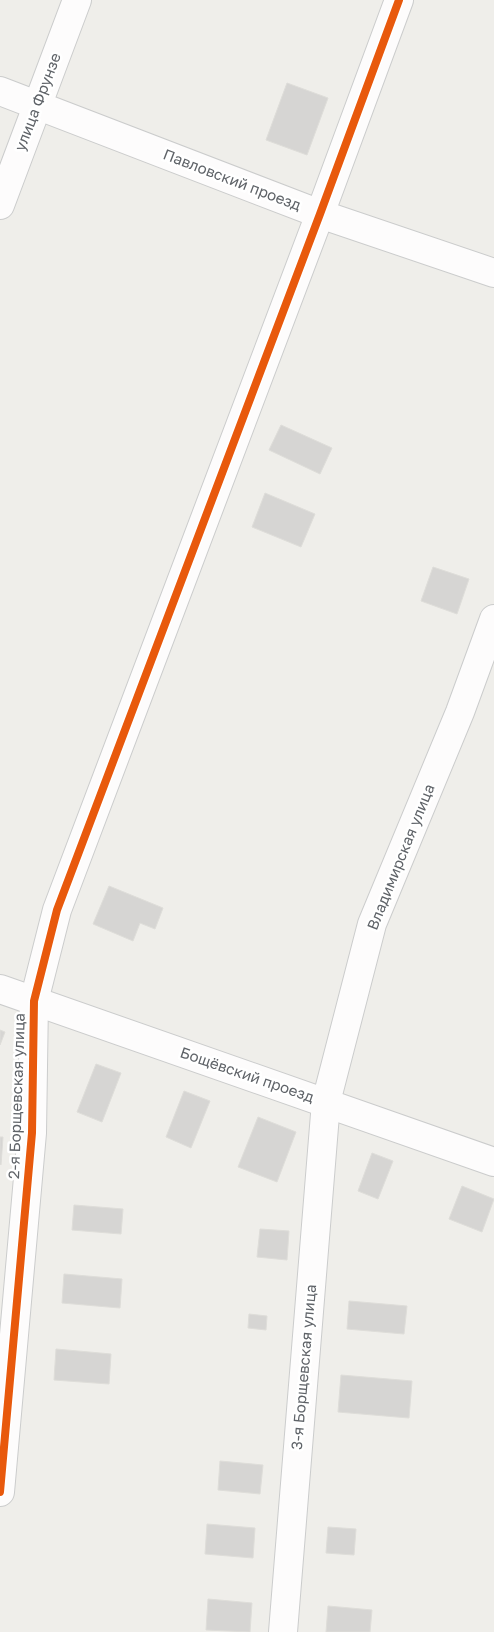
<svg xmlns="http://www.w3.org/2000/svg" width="494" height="1632" font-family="'Golos Text',sans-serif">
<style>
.building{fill:#d6d5d3;stroke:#deddd9}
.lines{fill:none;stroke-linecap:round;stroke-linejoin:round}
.minor-casing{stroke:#cbcccc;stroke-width:30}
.minor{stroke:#fdfcfc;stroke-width:28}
.cycleway-casing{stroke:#fff;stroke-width:11}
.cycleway{stroke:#e8590c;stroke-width:8}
.labels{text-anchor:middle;stroke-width:5;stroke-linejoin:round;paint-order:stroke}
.street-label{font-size:15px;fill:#5f6368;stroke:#fff}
</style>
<rect width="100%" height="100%" fill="#efeeea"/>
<g class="building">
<path d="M 287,83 L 328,98 L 307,155 L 266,140 Z"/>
<path d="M 281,425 L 332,448 L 320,474 L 269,450 Z"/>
<path d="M 265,493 L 315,514 L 301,547 L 252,527 Z"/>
<path d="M 433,567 L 469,579 L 457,614 L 421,601 Z"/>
<path d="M 109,886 L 163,908 L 155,929 L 140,923 L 133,941 L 93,924 Z"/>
<path d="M 0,1030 L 5,1032 L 0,1045 Z"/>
<path d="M 96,1064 L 121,1073 L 102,1122 L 77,1112 Z"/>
<path d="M 184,1091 L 210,1101 L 191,1148 L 166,1137 Z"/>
<path d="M 258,1117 L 296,1132 L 277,1182 L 238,1167 Z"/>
<path d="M 0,1137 L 3,1137 L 1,1165 L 0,1164 Z"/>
<path d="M 372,1153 L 393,1161 L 378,1199 L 358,1191 Z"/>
<path d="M 462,1186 L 494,1199 L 482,1232 L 449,1219 Z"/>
<path d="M 74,1205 L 123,1209 L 121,1234 L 72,1230 Z"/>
<path d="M 260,1229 L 289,1231 L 287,1260 L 257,1257 Z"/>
<path d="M 64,1274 L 122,1279 L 120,1308 L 62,1303 Z"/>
<path d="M 349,1301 L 407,1306 L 404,1334 L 347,1329 Z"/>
<path d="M 249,1314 L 267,1316 L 266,1330 L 248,1328 Z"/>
<path d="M 56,1349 L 111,1354 L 109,1384 L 54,1380 Z"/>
<path d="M 341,1375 L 412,1381 L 409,1418 L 338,1412 Z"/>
<path d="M 220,1461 L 263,1465 L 260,1494 L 218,1490 Z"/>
<path d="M 207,1524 L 255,1528 L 253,1558 L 205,1554 Z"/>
<path d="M 328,1527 L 356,1529 L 354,1555 L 326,1553 Z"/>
<path d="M 208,1599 L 252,1603 L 250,1632 L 206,1630 Z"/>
<path d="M 328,1606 L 372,1610 L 370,1632 L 326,1632 Z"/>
</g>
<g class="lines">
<g class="minor-casing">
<g id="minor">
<path d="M 0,91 L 320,214 L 494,273"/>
<path d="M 0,205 L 77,0"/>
<path d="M 0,989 L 494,1162"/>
<path d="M 0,1492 L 32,1133 L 34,1001 L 57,910 L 320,214 L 399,0"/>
<path d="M 283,1632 L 326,1102 L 372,924 L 460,712 L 494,619"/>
</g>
</g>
<use href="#minor" class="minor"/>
<g class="cycleway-casing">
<path id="cycleway" d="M 0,1492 L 32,1133 L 34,1001 L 57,910 L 320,214 L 399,0"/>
</g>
<use href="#cycleway" class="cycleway"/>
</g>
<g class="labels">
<g class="street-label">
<text transform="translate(38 102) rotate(-69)" y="5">улица Фрунзе</text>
<text transform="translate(232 180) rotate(21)" y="5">Павловский проезд</text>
<text transform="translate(401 857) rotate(-68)" y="5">Владимирская улица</text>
<text transform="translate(247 1075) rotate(19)" y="5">Бощёвский проезд</text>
<text transform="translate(17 1096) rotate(-88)" y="5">2-я Борщевская улица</text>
<text transform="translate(304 1367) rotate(-85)" y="5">3-я Борщевская улица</text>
</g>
</g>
</svg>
